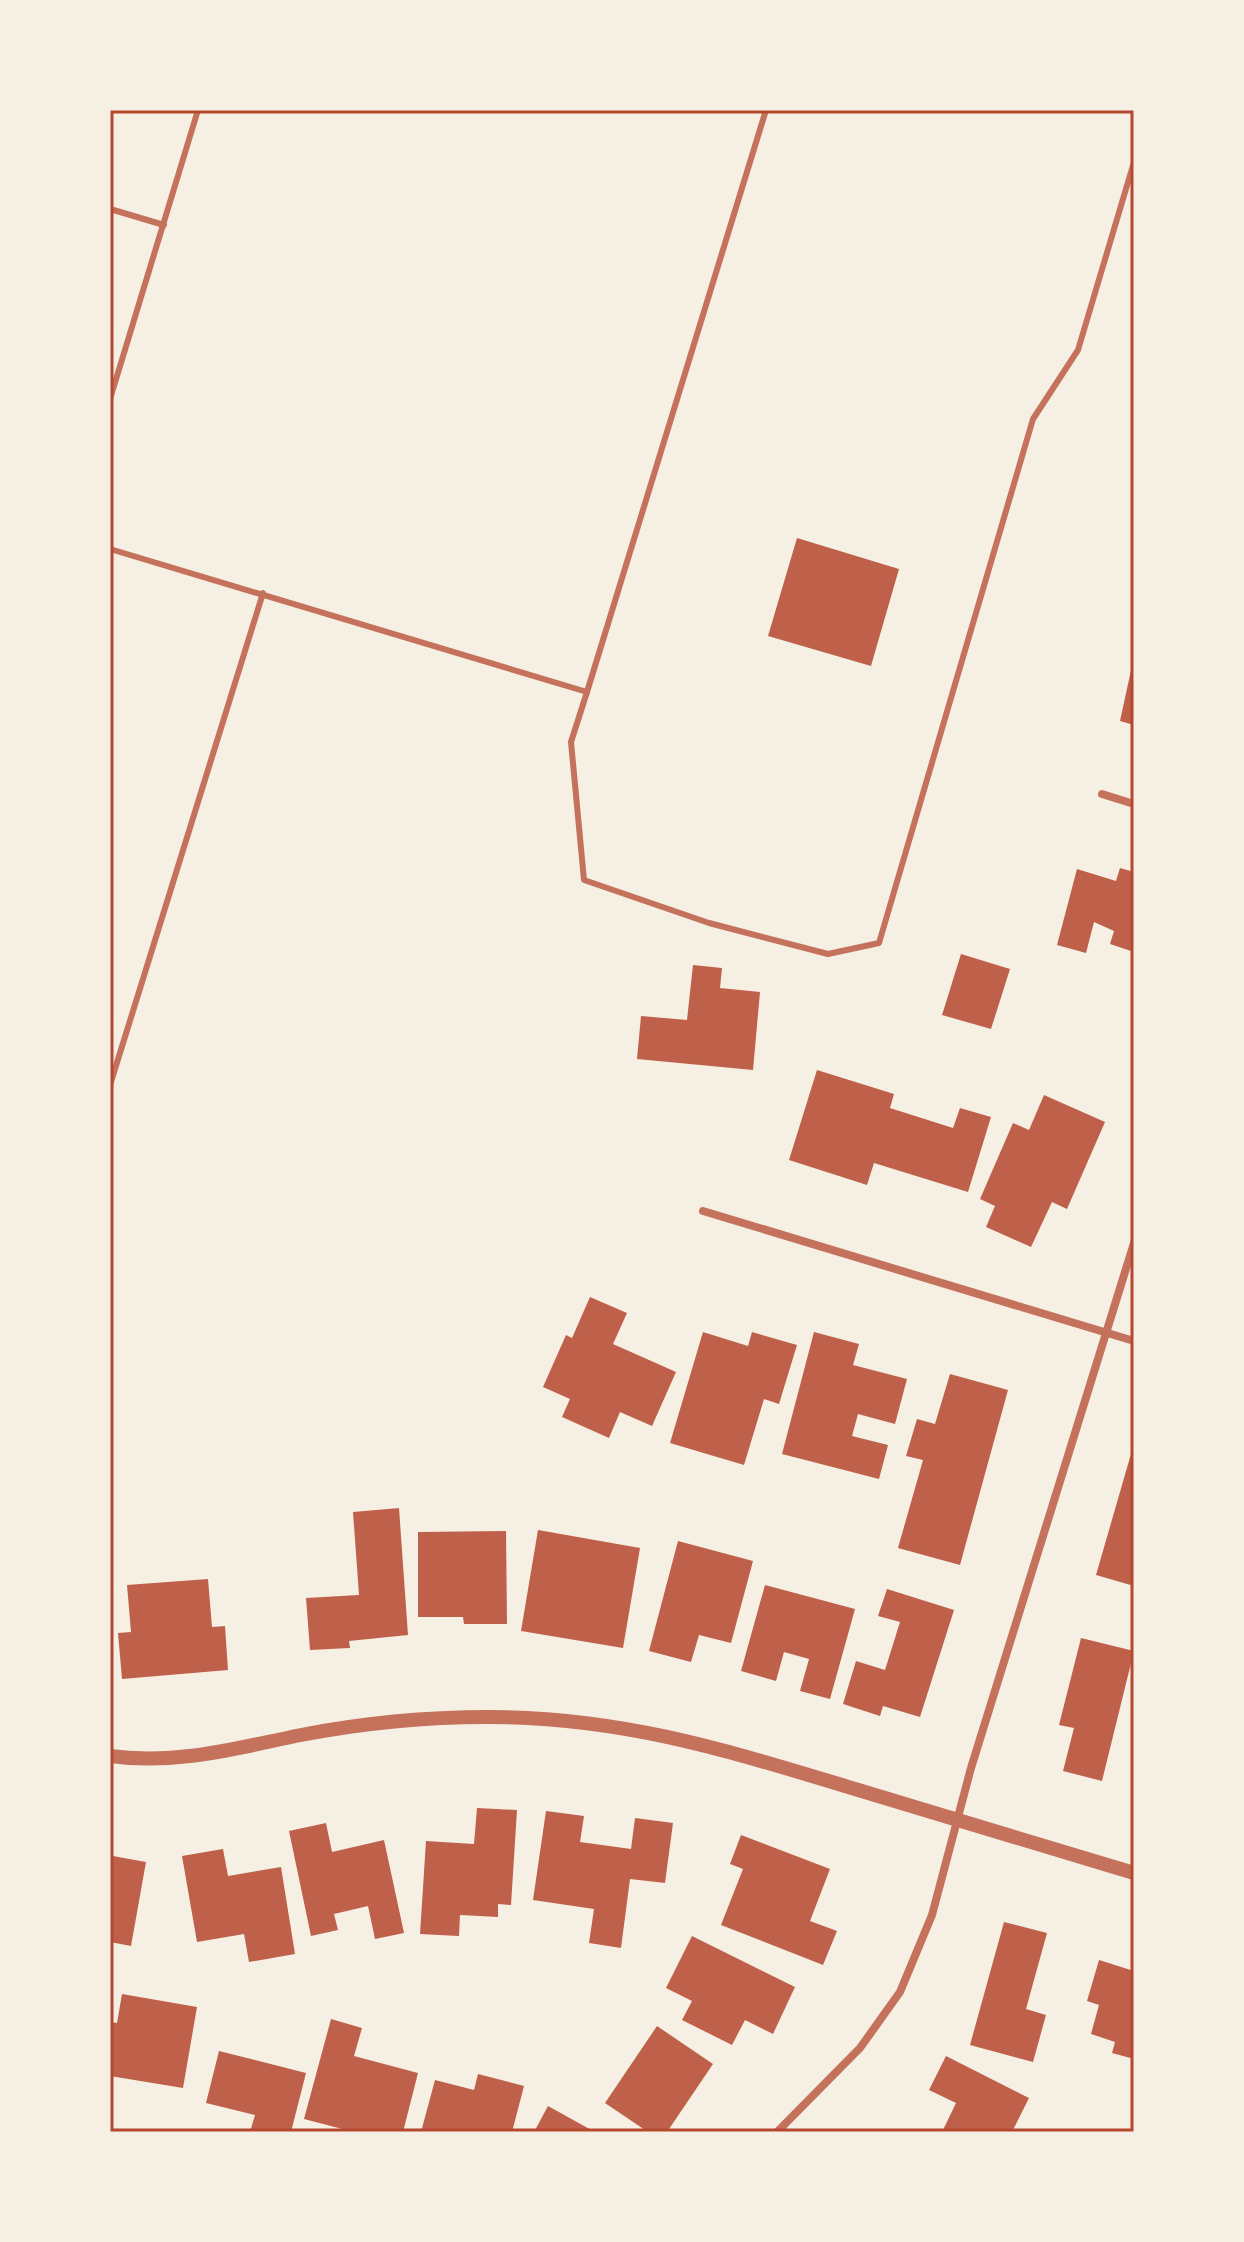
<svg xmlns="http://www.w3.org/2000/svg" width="1244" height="2242" font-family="Poppins,sans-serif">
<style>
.building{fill:#bf614a}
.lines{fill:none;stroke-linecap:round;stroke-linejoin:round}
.service{stroke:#c5725c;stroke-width:6}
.minor{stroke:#c5725c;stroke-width:8}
.tertiary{stroke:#c5725c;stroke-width:14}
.neatline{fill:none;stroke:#b5482f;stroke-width:3}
</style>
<rect width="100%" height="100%" fill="#f6efe4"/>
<g class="building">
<path d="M 797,538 L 899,569 L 871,666 L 768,636 Z"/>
<path d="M 1133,661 L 1134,661 L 1134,725 L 1120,721 Z"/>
<path d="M 1120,868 L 1134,872 L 1134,952 L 1110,944 L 1114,931 L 1094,922 L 1086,953 L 1057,945 L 1077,869 L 1116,881 Z"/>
<path d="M 961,954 L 1010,969 L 991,1029 L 942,1015 Z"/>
<path d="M 693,965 L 722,968 L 720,988 L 760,992 L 753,1070 L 637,1059 L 641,1016 L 687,1020 Z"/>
<path d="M 817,1070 L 894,1094 L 890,1108 L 953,1128 L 960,1108 L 991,1117 L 968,1192 L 874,1163 L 867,1185 L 789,1160 Z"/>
<path d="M 1044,1095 L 1105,1122 L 1067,1209 L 1052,1202 L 1031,1247 L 986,1227 L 995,1206 L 980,1199 L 1013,1123 L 1029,1130 Z"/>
<path d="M 590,1297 L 627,1313 L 613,1344 L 676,1372 L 652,1426 L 620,1412 L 609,1438 L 562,1417 L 570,1399 L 543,1387 L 566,1335 L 572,1338 Z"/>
<path d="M 703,1332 L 748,1346 L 752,1332 L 797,1345 L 779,1404 L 764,1399 L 744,1465 L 670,1443 Z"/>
<path d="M 814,1332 L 859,1344 L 853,1365 L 907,1379 L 895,1424 L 858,1414 L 852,1436 L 888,1445 L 879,1479 L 782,1454 Z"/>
<path d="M 950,1374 L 1008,1390 L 960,1565 L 898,1548 L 923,1460 L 906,1456 L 917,1419 L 935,1424 Z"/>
<path d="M 1133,1447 L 1134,1447 L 1134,1586 L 1096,1575 Z"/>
<path d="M 399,1508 L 408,1635 L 349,1641 L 350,1648 L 310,1650 L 306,1598 L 359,1595 L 353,1512 Z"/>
<path d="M 538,1530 L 640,1548 L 623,1648 L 521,1631 Z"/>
<path d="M 506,1531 L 507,1624 L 464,1624 L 463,1617 L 418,1617 L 418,1532 Z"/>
<path d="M 678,1541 L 753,1561 L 731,1643 L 699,1635 L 691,1662 L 649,1651 Z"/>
<path d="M 208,1579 L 212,1627 L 225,1626 L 228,1670 L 122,1679 L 118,1633 L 131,1632 L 127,1585 Z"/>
<path d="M 765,1585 L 855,1609 L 830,1699 L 800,1691 L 809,1659 L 784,1652 L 776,1681 L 741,1671 Z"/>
<path d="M 887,1589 L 954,1610 L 920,1717 L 883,1706 L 880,1716 L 843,1704 L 856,1661 L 885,1670 L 900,1622 L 878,1616 Z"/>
<path d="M 1081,1638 L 1134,1651 L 1102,1781 L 1063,1771 L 1074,1728 L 1059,1725 Z"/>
<path d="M 477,1808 L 517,1810 L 511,1905 L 498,1904 L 498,1917 L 460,1915 L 459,1936 L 420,1934 L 426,1841 L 474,1844 Z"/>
<path d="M 546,1811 L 584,1816 L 580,1842 L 631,1849 L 635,1818 L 673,1823 L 665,1883 L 630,1879 L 621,1948 L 589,1943 L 594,1909 L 533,1900 Z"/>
<path d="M 326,1823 L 332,1852 L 384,1840 L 404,1933 L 375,1939 L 368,1906 L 334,1914 L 338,1930 L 311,1936 L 289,1831 Z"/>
<path d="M 741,1835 L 830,1869 L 810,1921 L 837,1931 L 823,1965 L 721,1925 L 743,1869 L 730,1864 Z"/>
<path d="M 223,1849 L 228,1876 L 281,1867 L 295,1954 L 249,1962 L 244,1934 L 197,1942 L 182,1856 Z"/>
<path d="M 113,1856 L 146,1862 L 131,1946 L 110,1942 Z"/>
<path d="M 1004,1922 L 1047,1933 L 1026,2009 L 1046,2015 L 1033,2062 L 970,2045 Z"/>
<path d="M 692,1936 L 795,1987 L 773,2034 L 745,2020 L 732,2045 L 682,2020 L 692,2001 L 666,1988 Z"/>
<path d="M 1099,1960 L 1134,1971 L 1134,2059 L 1112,2053 L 1115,2042 L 1091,2034 L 1099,2005 L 1087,2001 Z"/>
<path d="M 122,1994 L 197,2007 L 183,2088 L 110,2076 L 110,2022 L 117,2023 Z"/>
<path d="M 331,2019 L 362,2028 L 354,2056 L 418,2073 L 403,2132 L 354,2132 L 304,2119 Z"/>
<path d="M 657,2026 L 713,2064 L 667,2132 L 648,2132 L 605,2103 Z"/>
<path d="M 219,2051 L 306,2073 L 291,2132 L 250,2132 L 255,2115 L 206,2103 Z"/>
<path d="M 946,2056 L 1029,2098 L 1012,2132 L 942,2132 L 956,2103 L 929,2090 Z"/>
<path d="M 478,2074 L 524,2086 L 512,2132 L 421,2132 L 435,2080 L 474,2090 Z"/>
<path d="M 548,2106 L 595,2132 L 534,2132 Z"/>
</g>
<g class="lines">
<g class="service">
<path d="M 110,209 L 164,225"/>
<path d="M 110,399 L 198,110"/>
<path d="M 110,549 L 587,692 L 766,110"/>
<path d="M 587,692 L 571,742 L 584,880 L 709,923 L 828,954 L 879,943 L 1033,419 L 1078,350 L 1134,162"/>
<path d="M 110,1085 L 263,593"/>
</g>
<g class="minor">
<path d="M 1102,794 L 1134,804"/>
<path d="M 703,1211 L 1134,1341"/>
<path d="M 777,2132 L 860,2048 L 900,1992 L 932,1915 L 971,1768 L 1134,1243"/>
</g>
<path class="tertiary" d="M 110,1756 C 177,1765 237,1748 301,1735 C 363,1723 425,1717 488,1717 C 623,1717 729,1751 855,1789 C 948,1817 1041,1845 1134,1873"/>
</g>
<rect width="1244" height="2242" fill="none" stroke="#f6efe4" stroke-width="224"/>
<rect x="112" y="112" width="1020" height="2018" class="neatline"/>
</svg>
